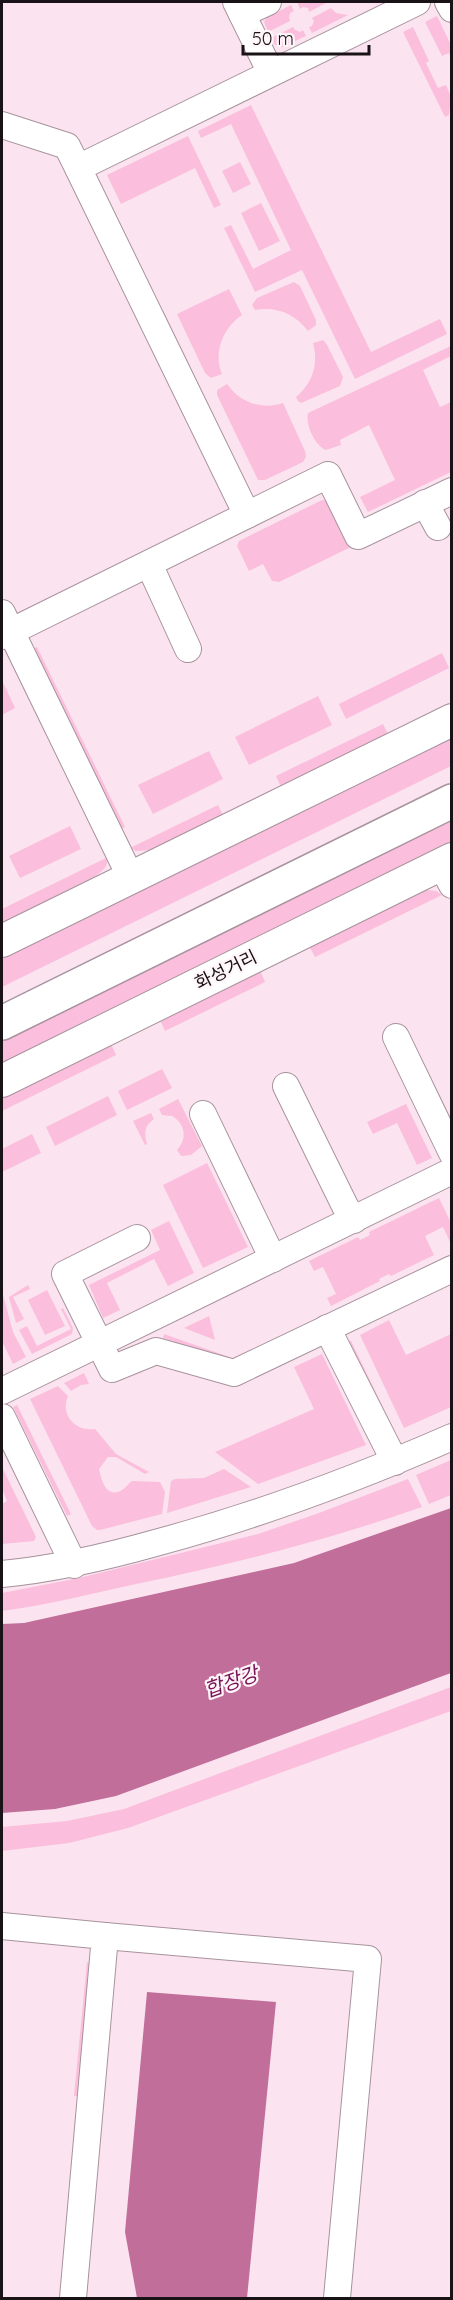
<svg xmlns="http://www.w3.org/2000/svg" width="453" height="2300" font-family="Quicksand,'Noto Sans KR',sans-serif">
<style>
.green{fill:#fbbedd}
.water{fill:#c16e9b}
.lines{fill:none;stroke-linecap:round;stroke-linejoin:round}
.minor-casing{stroke:#a7939d;stroke-width:28}
.major-casing{stroke:#a7939d;stroke-width:34}
.highway-casing{stroke:#a7939d;stroke-width:36}
.minor{stroke:#fff;stroke-width:26}
.major{stroke:#fff;stroke-width:32}
.highway{stroke:#fff;stroke-width:33}
.labels{text-anchor:middle;stroke-width:4.5;stroke-linejoin:round;paint-order:stroke}
.street-label{font-size:18px;fill:#191216;stroke:#fff6fa}
.water-label{font-size:20px;font-style:italic;fill:#781355;stroke:#fff6fa}
</style>
<rect width="100%" height="100%" fill="#fbe4ef"/>
<g class="green">
<path d="M 297,2 L 328,2 L 309,12 L 308,8 L 303,7 L 300,9 Z"/>
<path d="M 291,5 L 294,11 L 290,13 L 289,18 L 290,21 L 268,32 L 264,22 L 267,17 Z"/>
<path d="M 331,8 L 336,13 L 348,15 L 312,33 L 309,27 L 312,26 L 314,21 L 312,18 Z"/>
<path d="M 437,16 L 451,45 L 451,58 L 449,53 L 442,56 L 425,22 Z"/>
<path d="M 293,27 L 295,30 L 300,32 L 303,30 L 306,36 L 282,47 L 275,45 L 271,38 Z"/>
<path d="M 413,27 L 429,61 L 426,63 L 438,88 L 446,85 L 451,97 L 449,115 L 445,117 L 403,32 Z"/>
<path d="M 251,105 L 371,352 L 440,319 L 447,334 L 355,379 L 302,270 L 255,292 L 224,228 L 231,225 L 253,269 L 291,250 L 231,124 L 201,138 L 198,131 Z"/>
<path d="M 188,136 L 221,205 L 214,208 L 195,168 L 121,204 L 107,175 Z"/>
<path d="M 240,162 L 251,184 L 233,193 L 222,171 Z"/>
<path d="M 261,203 L 280,241 L 259,251 L 241,213 Z"/>
<path d="M 294,282 L 300,286 L 316,320 L 316,325 L 308,331 C 295,313 275,306 255,310 L 252,305 L 257,298 Z"/>
<path d="M 229,289 L 242,315 C 223,328 213,352 222,374 L 211,378 L 205,373 L 177,314 Z"/>
<path d="M 163,310 L 248,487 L 245,489 L 161,311 Z"/>
<path d="M 323,340 L 327,345 L 343,377 L 340,386 L 301,403 L 298,401 L 296,397 C 312,384 319,364 313,343 Z"/>
<path d="M 451,346 L 451,356 L 423,370 L 440,407 L 451,402 L 451,472 L 368,512 L 360,497 L 395,480 L 369,425 L 340,440 L 341,445 L 326,450 C 315,446 305,424 308,413 Z"/>
<path d="M 227,384 C 240,403 262,410 283,403 L 305,451 L 306,457 L 303,462 L 265,480 L 258,480 L 217,395 L 217,390 Z"/>
<path d="M 322,500 L 328,501 L 351,547 L 279,582 L 272,581 L 263,564 L 249,571 L 237,546 L 239,541 Z"/>
<path d="M 37,647 L 125,827 L 121,829 L 32,649 Z"/>
<path d="M 442,653 L 449,668 L 346,719 L 339,704 Z"/>
<path d="M 2,680 L 15,708 L 2,715 Z"/>
<path d="M 318,696 L 332,725 L 249,765 L 235,737 Z"/>
<path d="M 383,724 L 388,734 L 281,787 L 276,776 Z"/>
<path d="M 451,737 L 451,766 L 2,987 L 2,959 Z"/>
<path d="M 209,751 L 223,779 L 153,814 L 138,785 Z"/>
<path d="M 218,805 L 223,815 L 152,850 L 136,851 L 130,848 Z"/>
<path d="M 451,815 L 451,844 L 2,1065 L 2,1036 Z"/>
<path d="M 70,826 L 81,849 L 20,878 L 9,856 Z"/>
<path d="M 110,856 L 105,868 L 96,876 L 2,923 L 2,909 Z"/>
<path d="M 427,890 L 436,891 L 442,895 L 315,957 L 309,946 L 419,892 Z"/>
<path d="M 260,970 L 265,982 L 165,1031 L 160,1020 Z"/>
<path d="M 111,1044 L 116,1055 L 2,1111 L 2,1098 Z"/>
<path d="M 162,1069 L 172,1088 L 127,1110 L 118,1091 Z"/>
<path d="M 108,1096 L 117,1115 L 55,1146 L 46,1127 Z"/>
<path d="M 178,1099 L 202,1146 L 191,1155 L 181,1156 L 177,1150 C 188,1138 185,1124 172,1116 L 162,1115 L 159,1109 Z"/>
<path d="M 406,1104 L 432,1158 L 417,1165 L 397,1123 L 373,1134 L 367,1122 Z"/>
<path d="M 151,1113 L 154,1119 C 144,1126 144,1133 147,1144 L 145,1145 L 133,1121 Z"/>
<path d="M 32,1134 L 41,1153 L 2,1172 L 2,1149 Z"/>
<path d="M 207,1163 L 248,1247 L 203,1268 L 163,1185 Z"/>
<path d="M 439,1198 L 451,1223 L 451,1244 L 443,1227 L 425,1236 L 434,1255 L 391,1276 L 389,1274 L 379,1279 L 380,1281 L 331,1306 L 327,1298 L 336,1294 L 323,1267 L 314,1271 L 309,1261 L 358,1237 L 360,1240 L 370,1235 L 369,1232 Z"/>
<path d="M 169,1221 L 194,1273 L 168,1286 L 154,1259 L 107,1283 L 120,1310 L 103,1318 L 89,1285 L 160,1250 L 151,1230 Z"/>
<path d="M 28,1285 L 30,1289 L 13,1297 L 24,1319 L 16,1323 L 9,1297 Z"/>
<path d="M 47,1290 L 65,1326 L 45,1335 L 28,1300 Z"/>
<path d="M 2,1291 L 13,1332 L 26,1357 L 13,1364 L 2,1341 Z"/>
<path d="M 63,1308 L 73,1328 L 72,1334 L 32,1354 L 19,1330 L 27,1326 L 37,1346 L 71,1329 L 61,1309 Z"/>
<path d="M 209,1316 L 215,1340 L 184,1328 Z"/>
<path d="M 389,1320 L 406,1355 L 451,1334 L 451,1407 L 404,1428 L 360,1335 Z"/>
<path d="M 164,1334 L 232,1358 L 235,1358 L 232,1362 L 163,1338 Z"/>
<path d="M 351,1341 L 395,1432 L 393,1433 L 348,1342 Z"/>
<path d="M 322,1354 L 366,1445 L 258,1484 L 215,1452 L 314,1409 L 294,1367 Z"/>
<path d="M 84,1373 L 89,1384 L 81,1385 L 71,1391 L 64,1383 Z"/>
<path d="M 58,1386 L 68,1396 C 60,1415 75,1432 95,1429 L 116,1454 L 149,1472 L 145,1474 L 116,1457 L 108,1457 L 99,1469 C 101,1479 106,1498 120,1491 C 125,1489 128,1484 132,1481 L 160,1482 L 165,1492 L 162,1514 L 100,1530 L 97,1530 L 92,1526 L 30,1399 Z"/>
<path d="M 17,1405 L 71,1514 L 67,1516 L 13,1407 Z"/>
<path d="M 451,1460 L 451,1495 L 429,1504 L 416,1475 Z"/>
<path d="M 2,1467 L 36,1537 L 34,1541 L 2,1544 L 2,1504 L 7,1501 L 2,1489 Z"/>
<path d="M 224,1469 L 251,1487 L 167,1513 L 171,1481 L 175,1479 L 204,1478 Z"/>
<path d="M 408,1479 L 422,1507 C 328,1540 233,1564 136,1584 C 91,1594 47,1605 2,1611 L 2,1593 L 79,1578 L 258,1534 L 319,1513 Z"/>
<path d="M 451,1687 L 451,1711 L 128,1828 L 69,1843 L 2,1851 L 2,1827 L 67,1821 L 124,1809 Z"/>
<path d="M 87,1962 L 90,1963 L 78,2096 L 74,2096 Z"/>
</g>
<g class="water">
<path d="M 451,1508 L 451,1673 L 116,1796 L 55,1809 L 2,1813 L 2,1624 L 24,1623 L 294,1563 Z"/>
<path d="M 147,1992 L 276,2002 L 247,2298 L 137,2298 L 125,2232 Z"/>
</g>
<g class="lines">
<g class="minor-casing">
<g id="minor">
<path d="M 236,2 L 271,73"/>
<path d="M 448,2 L 452,9"/>
<path d="M 242,14 L 268,2"/>
<path d="M 2,125 L 67,146 L 78,168"/>
<path d="M 425,503 L 438,527"/>
<path d="M 247,515 L 78,168 L 417,2"/>
<path d="M 149,564 L 188,649"/>
<path d="M 2,613 L 131,878"/>
<path d="M 2,636 L 328,475 L 358,536 L 452,491"/>
<path d="M 441,864 L 452,885"/>
<path d="M 396,1037 L 452,1153"/>
<path d="M 286,1086 L 345,1206 L 354,1220"/>
<path d="M 203,1114 L 273,1259"/>
<path d="M 137,1238 L 65,1274 L 112,1369 L 156,1351 L 234,1373 L 452,1269"/>
<path d="M 327,1328 L 395,1462"/>
<path d="M 2,1391 L 452,1171"/>
<path d="M 2,1417 L 74,1565"/>
<path d="M 2,1574 C 56,1569 106,1557 159,1542 C 259,1515 356,1479 452,1437"/>
<path d="M 2,1926 L 105,1936 L 73,2298"/>
<path d="M 105,1936 L 368,1959 L 337,2298"/>
</g>
</g>
<g class="major-casing">
<g id="major">
<path d="M 2,941 L 452,720"/>
<path d="M 2,1081 L 452,859"/>
</g>
</g>
<g class="highway-casing">
<path id="highway" d="M 2,1023 L 452,801"/>
</g>
<use href="#minor" class="minor"/>
<use href="#major" class="major"/>
<use href="#highway" class="highway"/>
</g>
<g class="labels">
<g class="street-label">
<text transform="translate(226 970) rotate(-26)" y="6">화성거리</text>
</g>
<g class="water-label">
<text transform="translate(231 1682) rotate(-19)" y="7">합장강</text>
</g>
</g>
<rect width="453" height="2300" fill="none" stroke="#191216" stroke-width="6"/>
<path d="M243 45v9h126v-9" fill="none" stroke="#191216" stroke-width="3"/>
<text x="252" y="45" font-size="18" fill="#191216" stroke="#fff6fa" stroke-width="4.5" paint-order="stroke">50 m</text>
</svg>
